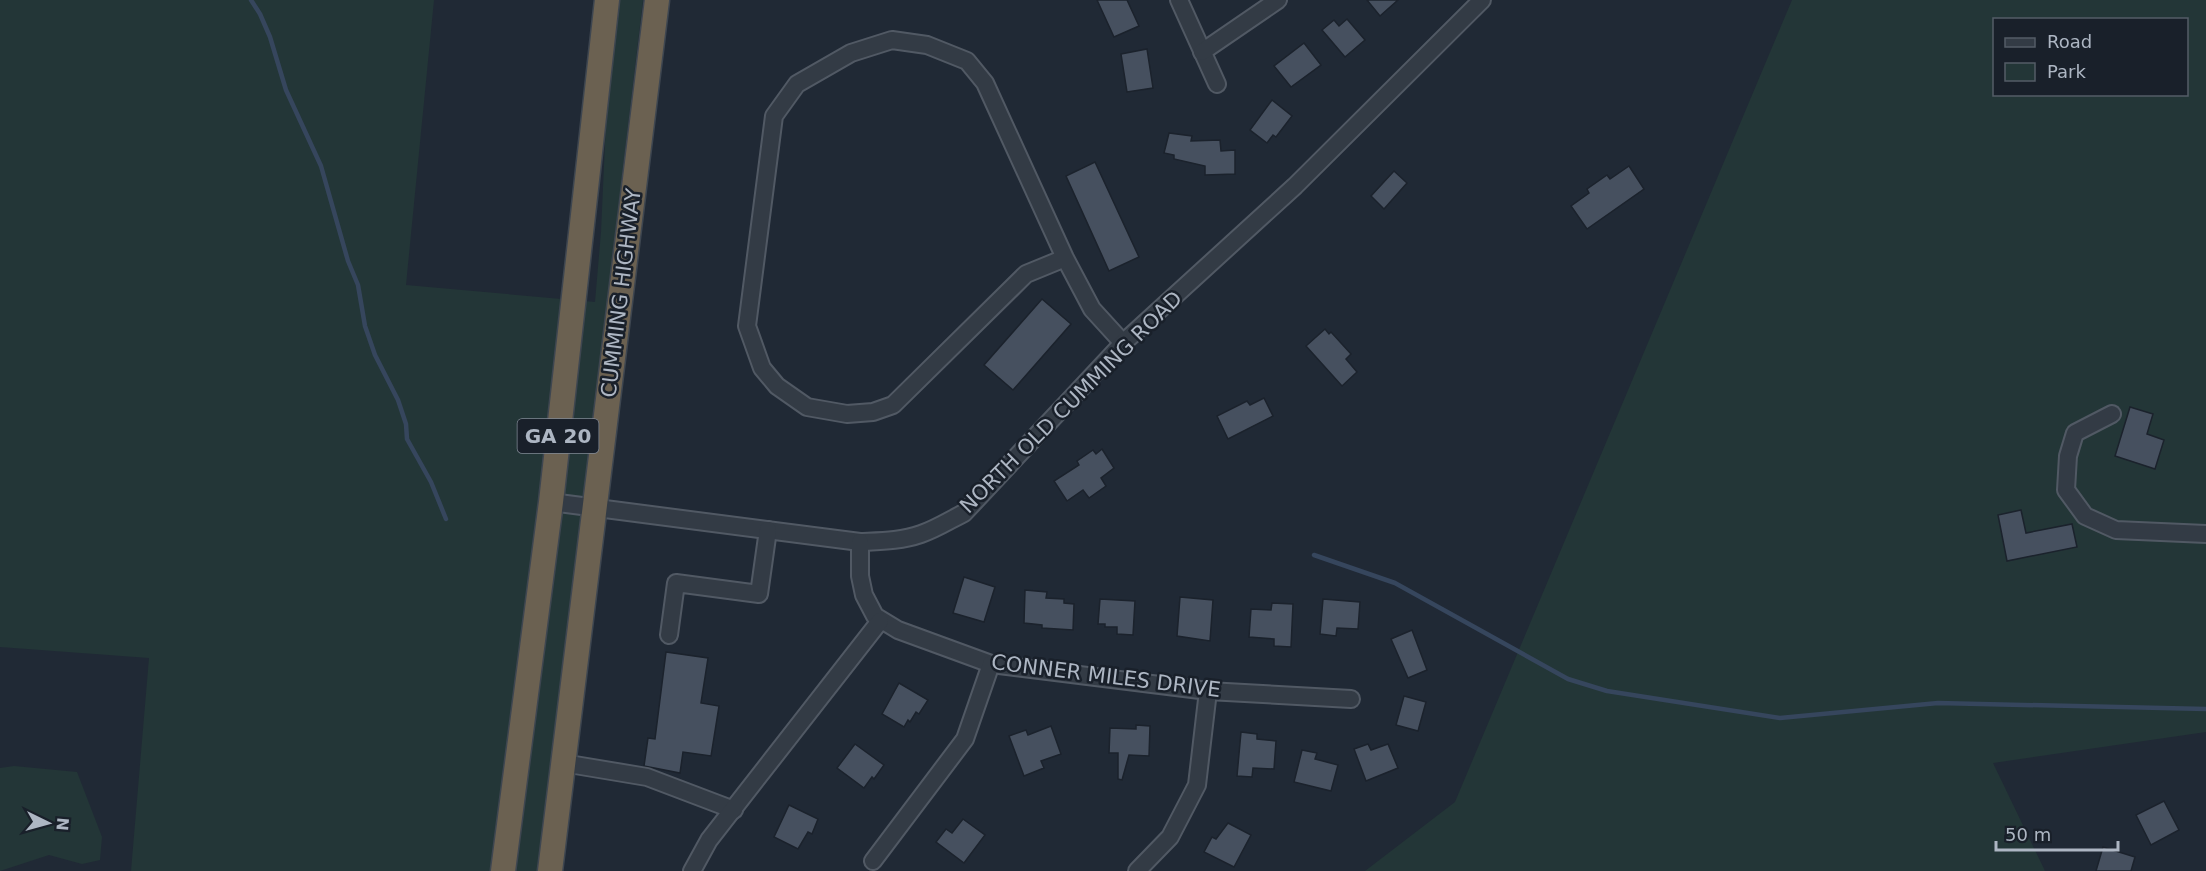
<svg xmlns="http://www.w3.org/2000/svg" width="2206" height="871" font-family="'DejaVu Sans',sans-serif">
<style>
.green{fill:#233637;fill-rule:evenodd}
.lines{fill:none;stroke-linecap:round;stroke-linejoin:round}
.stream{stroke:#36465d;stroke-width:4.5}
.building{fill:#46505f;stroke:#1b222c;stroke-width:1.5}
.minor-casing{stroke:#515964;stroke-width:20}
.highway-casing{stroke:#3e4650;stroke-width:27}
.minor{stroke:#333b45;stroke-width:16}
.highway{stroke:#6b6151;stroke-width:24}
.labels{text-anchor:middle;stroke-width:5;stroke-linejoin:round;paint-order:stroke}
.shield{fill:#19202a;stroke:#818995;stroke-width:1.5}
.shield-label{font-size:20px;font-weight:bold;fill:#adb6c3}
.street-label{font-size:21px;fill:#adb6c3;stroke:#19202a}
</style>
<rect width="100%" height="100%" fill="#202935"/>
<g class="green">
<path d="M 0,0 L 434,0 L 406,285 L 595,302 L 601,232 L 610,32 L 614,0 L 643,0 L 607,302 L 627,304 L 555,871 L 131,871 L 149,658 L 0,647 Z"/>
<path d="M 1792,0 L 2206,0 L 2206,732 L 1993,763 L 2045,871 L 1365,871 L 1455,802 ZM 1994,20 L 2186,20 L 2186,94 L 1994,94 Z"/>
<path d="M 14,766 L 77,772 L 102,837 L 100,860 L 82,864 L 49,855 L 0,871 L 0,768 Z"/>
</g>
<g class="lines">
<g class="stream">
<path d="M 251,0 L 260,14 L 270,37 L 286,90 L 321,166 L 348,261 L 358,285 L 365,326 L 375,355 L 398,400 L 406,424 L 407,439 L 431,482 L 446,519"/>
<path d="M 1314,555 L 1395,583 L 1568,679 L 1607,691 L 1780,718 L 1938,703 L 2206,709"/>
</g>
</g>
<g class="building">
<path d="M 1097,0 L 1127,0 L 1139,26 L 1114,37 Z"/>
<path d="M 1367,0 L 1398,0 L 1380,16 Z"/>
<path d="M 1347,19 L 1365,40 L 1345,57 L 1322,30 L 1334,20 L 1339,26 Z"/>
<path d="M 1304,43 L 1321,65 L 1291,87 L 1274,66 Z"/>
<path d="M 1147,49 L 1153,88 L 1127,92 L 1121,54 Z"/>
<path d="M 1272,100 L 1292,116 L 1276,137 L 1273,135 L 1267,143 L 1250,130 Z"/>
<path d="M 1169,133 L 1192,136 L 1191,141 L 1220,140 L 1221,151 L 1235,150 L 1235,174 L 1205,175 L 1205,166 L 1174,159 L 1174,155 L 1164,153 Z"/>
<path d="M 1095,162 L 1139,257 L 1109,271 L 1066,176 Z"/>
<path d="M 1629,166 L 1644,189 L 1587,229 L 1571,206 L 1589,193 L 1587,189 L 1607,175 L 1610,179 Z"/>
<path d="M 1394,171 L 1407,183 L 1384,209 L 1371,196 Z"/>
<path d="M 1042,299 L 1071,324 L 1013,390 L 984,365 Z"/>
<path d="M 1325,329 L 1329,334 L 1331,332 L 1351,354 L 1346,359 L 1357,372 L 1342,386 L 1306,346 Z"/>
<path d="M 1264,398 L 1273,416 L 1228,439 L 1217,416 L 1247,401 L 1250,405 Z"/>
<path d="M 2130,407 L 2153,414 L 2147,434 L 2164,440 L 2155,469 L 2115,456 Z"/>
<path d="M 1102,449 L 1114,468 L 1101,478 L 1106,486 L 1089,498 L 1083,490 L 1067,501 L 1054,481 L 1079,465 L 1077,461 L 1093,450 L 1096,454 Z"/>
<path d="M 2021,510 L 2026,533 L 2072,524 L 2077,547 L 2007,561 L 1998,515 Z"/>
<path d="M 964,577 L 995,587 L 984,622 L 953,613 Z"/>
<path d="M 1025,590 L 1047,592 L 1046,598 L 1064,599 L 1064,603 L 1074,604 L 1073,630 L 1042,628 L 1042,625 L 1024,623 Z"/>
<path d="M 1180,597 L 1213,600 L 1210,641 L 1177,636 Z"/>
<path d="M 1100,599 L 1135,601 L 1133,635 L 1117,634 L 1117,627 L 1105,627 L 1105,624 L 1098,624 Z"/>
<path d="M 1323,599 L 1360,602 L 1358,629 L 1337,628 L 1336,636 L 1320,634 Z"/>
<path d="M 1272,603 L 1293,604 L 1291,647 L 1274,646 L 1274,639 L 1249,637 L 1251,609 L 1271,610 Z"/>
<path d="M 1412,630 L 1427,670 L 1408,678 L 1391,639 Z"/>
<path d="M 666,652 L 708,658 L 701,703 L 719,706 L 711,756 L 683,752 L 680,773 L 644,766 L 648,738 L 655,739 Z"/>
<path d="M 899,683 L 928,700 L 919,714 L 916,712 L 910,722 L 908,720 L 904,727 L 882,714 Z"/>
<path d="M 1404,696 L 1426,702 L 1418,731 L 1396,725 Z"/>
<path d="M 1136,725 L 1150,726 L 1149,756 L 1129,755 L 1122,780 L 1118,779 L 1118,753 L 1109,753 L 1110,728 L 1136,729 Z"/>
<path d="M 1051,726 L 1061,754 L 1041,761 L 1044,768 L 1024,776 L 1009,736 L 1026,730 L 1028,735 Z"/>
<path d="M 1241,732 L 1257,734 L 1257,739 L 1276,741 L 1274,769 L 1253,768 L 1252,777 L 1237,776 Z"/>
<path d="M 855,744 L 884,765 L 874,779 L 872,777 L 864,788 L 837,768 Z"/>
<path d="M 1368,744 L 1371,750 L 1388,744 L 1398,768 L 1366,781 L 1354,749 Z"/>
<path d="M 1302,750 L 1317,753 L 1315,759 L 1338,765 L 1331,791 L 1294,782 Z"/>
<path d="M 2164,801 L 2179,830 L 2151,845 L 2136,815 Z"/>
<path d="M 789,805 L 818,819 L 812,834 L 808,832 L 798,849 L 774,837 Z"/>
<path d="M 963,819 L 985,835 L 964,863 L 936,842 L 946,829 L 952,833 Z"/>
<path d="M 1228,823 L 1251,835 L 1234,867 L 1204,852 L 1212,837 L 1216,839 Z"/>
<path d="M 2103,847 L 2135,857 L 2131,871 L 2096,871 Z"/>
</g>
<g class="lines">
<g class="minor-casing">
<g id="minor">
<path d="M 1179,0 L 1217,84"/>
<path d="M 1202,52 L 1278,0"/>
<path d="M 1065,258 L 1026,274 L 893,405 L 873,412 L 847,414 L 807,407 L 777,386 L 762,368 L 747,326 L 774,116 L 797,84 L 851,53 L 892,40 L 927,45 L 967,61 L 985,83 L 1065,258 L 1092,309 L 1123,343"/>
<path d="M 2112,414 L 2075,433 L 2068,456 L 2066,490 L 2085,516 L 2116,530 L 2206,534"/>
<path d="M 551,502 L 860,542 C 880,541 901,541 921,534 C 936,529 950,520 964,513 L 1123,343 L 1295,186 L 1482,0"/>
<path d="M 860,542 L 860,576 L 864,595 L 875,616 L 898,630 L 991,664 L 1208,691 L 1351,699"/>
<path d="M 669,635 L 676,583 L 759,594 L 768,530"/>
<path d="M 563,763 L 647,777 L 734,810"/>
<path d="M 873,861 L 965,739 L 991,664"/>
<path d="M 692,871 L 709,840 L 880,621"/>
<path d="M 1137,871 L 1170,837 L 1197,785 L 1208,691"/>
</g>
</g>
<g class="highway-casing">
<g id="highway">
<path d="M 503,871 L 551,502 L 607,0"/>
<path d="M 550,871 L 657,0"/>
</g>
</g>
<use href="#minor" class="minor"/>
<use href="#highway" class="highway"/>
</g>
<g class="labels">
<rect class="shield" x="517.5" y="419" width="81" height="34" rx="4.5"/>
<g class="shield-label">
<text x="558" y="443">GA 20</text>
</g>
<g class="street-label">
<text transform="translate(621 293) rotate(-83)" y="7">CUMMING HIGHWAY</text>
<text transform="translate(1071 402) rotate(-45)" y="7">NORTH OLD CUMMING ROAD</text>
<text transform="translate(1106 676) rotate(7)" y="7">CONNER MILES DRIVE</text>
</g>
</g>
<rect x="1993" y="18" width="195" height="78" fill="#19202a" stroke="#545c67" stroke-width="1.5"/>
<rect x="2005" y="38" width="30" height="9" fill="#333b45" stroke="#545c67" stroke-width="1.5"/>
<text x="2047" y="48" font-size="18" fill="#adb6c3">Road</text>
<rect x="2005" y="63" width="30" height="18" fill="#233637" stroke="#545c67" stroke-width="1.5"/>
<text x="2047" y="78" font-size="18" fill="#adb6c3">Park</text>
<g transform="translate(48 823) rotate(95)" stroke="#19202a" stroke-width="4.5" paint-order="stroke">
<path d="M0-4.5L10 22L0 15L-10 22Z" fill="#adb6c3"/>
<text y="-9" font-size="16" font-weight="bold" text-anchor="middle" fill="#adb6c3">N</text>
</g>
<path d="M1996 841v9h122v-9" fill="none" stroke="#adb6c3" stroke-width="3"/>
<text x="2005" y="841" font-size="18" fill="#adb6c3" stroke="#19202a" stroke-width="4.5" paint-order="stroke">50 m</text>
</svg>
